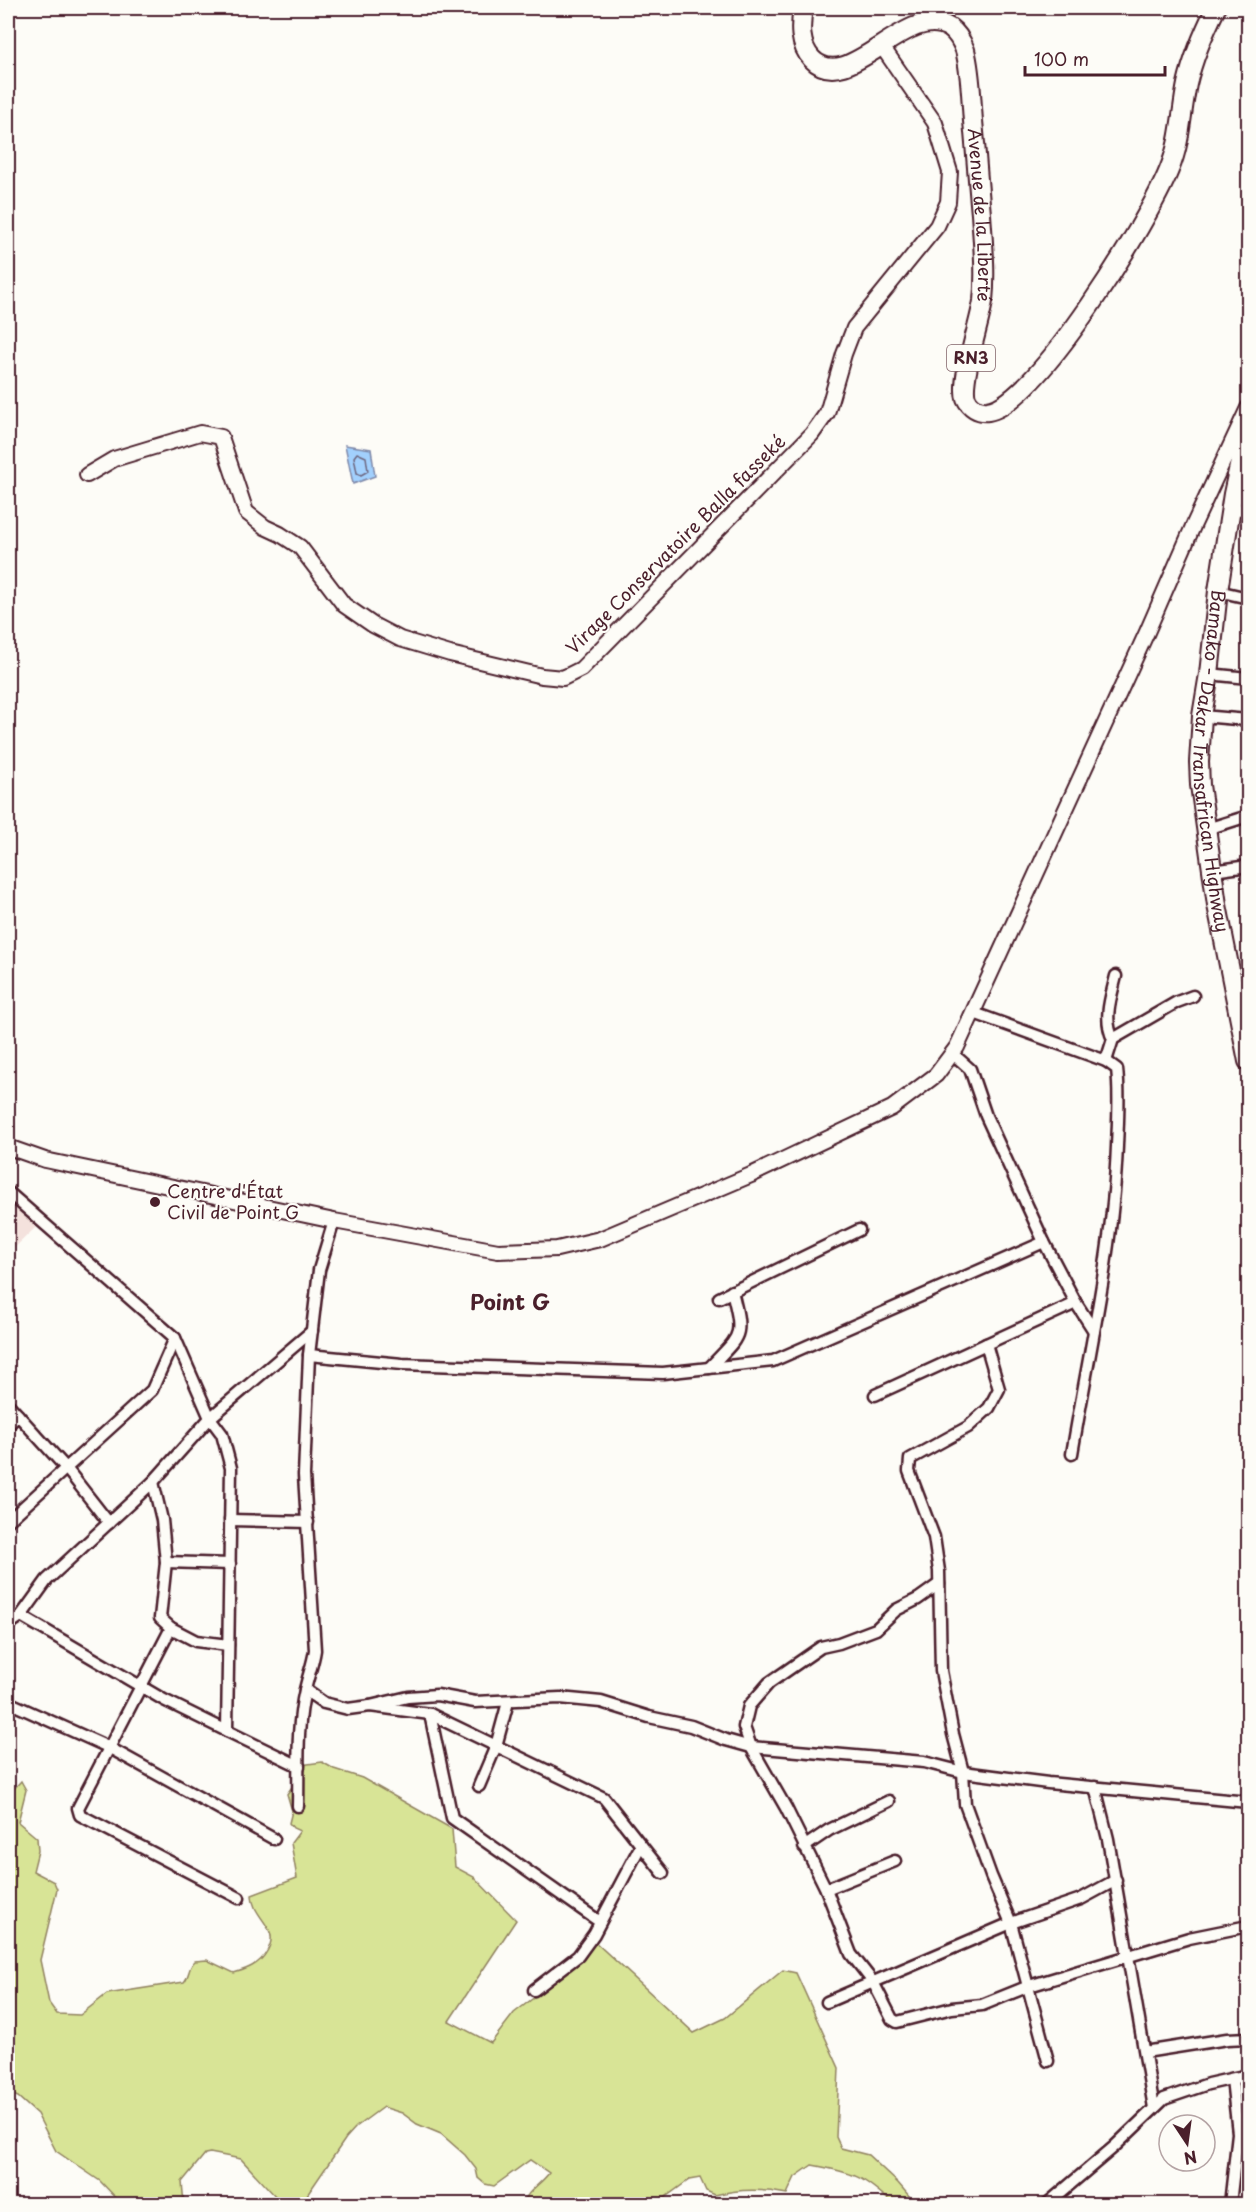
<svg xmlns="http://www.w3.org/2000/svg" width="1256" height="2212" font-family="'Playpen Sans',sans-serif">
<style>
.built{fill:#f4e2dd}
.green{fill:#d8e496;stroke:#918260;stroke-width:1.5}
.water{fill:#a2d0fd;stroke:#7f89a9;stroke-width:1.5}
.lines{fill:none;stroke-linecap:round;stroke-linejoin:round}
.shore{stroke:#6d667f;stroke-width:1.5}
.minor-casing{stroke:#4a1f2b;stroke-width:15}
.tertiary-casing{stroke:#4a1f2b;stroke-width:18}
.trunk-casing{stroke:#4a1f2b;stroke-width:22}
.minor{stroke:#fdfcf7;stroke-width:10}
.tertiary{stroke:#fdfcf7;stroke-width:14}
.trunk{stroke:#fdfcf7;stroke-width:18}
.poi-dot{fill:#4a1f2b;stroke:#fdfcf7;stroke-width:2}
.labels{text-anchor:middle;stroke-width:4.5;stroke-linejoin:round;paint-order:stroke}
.shield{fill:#fdfcf7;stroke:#806168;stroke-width:1.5}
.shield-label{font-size:16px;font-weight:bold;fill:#4a1f2b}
.street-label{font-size:18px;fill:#4a1f2b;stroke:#fdfcf7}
.poi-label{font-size:18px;fill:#4a1f2b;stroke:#fdfcf7;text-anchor:start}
.quarter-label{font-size:21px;font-weight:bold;fill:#4a1f2b;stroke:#fdfcf7}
</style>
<rect width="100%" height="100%" fill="#fdfcf7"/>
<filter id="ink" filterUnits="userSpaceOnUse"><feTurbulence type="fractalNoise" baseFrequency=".0167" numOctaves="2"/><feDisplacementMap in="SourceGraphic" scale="12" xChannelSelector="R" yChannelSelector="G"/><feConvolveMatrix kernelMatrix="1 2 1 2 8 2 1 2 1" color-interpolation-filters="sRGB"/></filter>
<g filter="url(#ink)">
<path class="built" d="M 8,1202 L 37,1226 L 8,1254 Z"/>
<path class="green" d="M 322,1762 L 334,1769 L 362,1778 L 452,1829 L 455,1867 L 474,1877 L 516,1920 L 449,2021 L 491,2043 L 514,2013 L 584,1959 L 594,1941 L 694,2033 L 725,2018 L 783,1970 L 796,1973 L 839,2068 L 836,2137 L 841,2148 L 868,2155 L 898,2183 L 916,2204 L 893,2204 C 862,2175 854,2173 812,2165 L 795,2177 L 787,2194 C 763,2189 738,2189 715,2195 L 706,2191 L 700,2178 L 689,2180 L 656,2204 L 523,2204 C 526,2192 541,2184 549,2173 L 530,2160 L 494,2186 L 485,2184 L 478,2178 L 476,2169 L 465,2155 L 441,2134 L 417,2124 L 402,2113 L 383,2107 L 356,2127 L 346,2138 L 301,2204 L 285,2203 L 277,2198 L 241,2159 L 210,2153 L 205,2154 L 182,2182 L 184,2204 L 122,2204 L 100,2181 L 56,2151 L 37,2114 L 18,2097 L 8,2093 L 8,1795 L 21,1781 L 26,1790 L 18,1822 L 37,1838 L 38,1851 L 33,1871 L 54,1882 L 57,1889 L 40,1960 L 49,2003 L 57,2014 L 80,2015 L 107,1994 L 184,1982 C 190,1975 188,1967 195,1961 L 207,1960 L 234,1973 C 240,1971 247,1969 252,1966 C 264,1960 276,1942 269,1930 C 263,1918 252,1909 252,1895 L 297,1878 L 291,1843 L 300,1831 L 293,1828 L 289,1823 L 292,1811 L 287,1794 L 300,1775 L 301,1765 Z"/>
<path class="water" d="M 345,445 L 371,449 L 375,476 L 353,484 Z"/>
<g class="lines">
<path class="shore" d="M 357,453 L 366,457 L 368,471 L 361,475 L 357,473 L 354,457 Z"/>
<g class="minor-casing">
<g id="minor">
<path d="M 1231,508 L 1248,511"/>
<path d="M 1218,591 L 1248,598"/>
<path d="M 1209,674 L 1248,678"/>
<path d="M 1202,716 L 1248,720"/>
<path d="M 1207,829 L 1248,816"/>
<path d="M 1213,871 L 1248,866"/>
<path d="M 1233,987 L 1248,986"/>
<path d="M 974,1013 L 1106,1061 L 1117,1069 C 1120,1095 1118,1120 1117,1146 C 1113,1250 1089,1352 1072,1454"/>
<path d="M 1113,1039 L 1177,1002 L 1193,996"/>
<path d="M 952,1053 L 970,1069 L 986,1116 L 1044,1242 L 1076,1303 L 1094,1331"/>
<path d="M 1106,1061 L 1113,1039 C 1103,1019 1111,997 1116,976"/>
<path d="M 8,1192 L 175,1338 L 210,1418 L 222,1434 L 231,1468 L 227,1731 L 164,1700 L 21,1616 L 47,1580 L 153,1482 L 210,1418 L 312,1331"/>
<path d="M 719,1298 L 859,1230"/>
<path d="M 986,1344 L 999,1389 L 989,1408 L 968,1427 L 910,1459 L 909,1471 L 934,1537 L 939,1571 L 941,1671 L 953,1734 L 963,1772 L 965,1804 L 991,1876 L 1011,1923 L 1048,2061"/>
<path d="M 309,1355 L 402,1364 L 663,1373 L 773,1361 L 1044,1242"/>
<path d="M 709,1368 C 741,1334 744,1339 732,1291"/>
<path d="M 875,1395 L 1076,1303"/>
<path d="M 8,1404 L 66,1468 L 109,1523"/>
<path d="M 8,1425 L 18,1415"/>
<path d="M 153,1482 L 162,1520 L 166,1562 L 160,1618 L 171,1628"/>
<path d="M 230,1520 L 308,1522"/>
<path d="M 8,1521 L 152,1390 L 175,1338"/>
<path d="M 166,1562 L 230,1564"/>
<path d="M 939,1584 L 918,1599 L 896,1610 L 876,1629 L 839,1643 L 821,1647 L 769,1683 L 749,1706 L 744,1727 L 751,1747 L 786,1808 L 826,1889 L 851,1954 L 873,1982 L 892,2019 L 897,2022 L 901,2021 L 952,2008 L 982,2005 L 1029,1986 L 1189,1938 L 1248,1926"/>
<path d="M 8,1625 L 21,1616"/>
<path d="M 228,1645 L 196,1641 L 171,1628 L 78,1808 L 80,1815 L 239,1898"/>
<path d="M 305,1690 L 324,1703 L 348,1709 L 370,1706 L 430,1714 L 604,1798 L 663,1873"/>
<path d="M 8,1702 L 108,1747 L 274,1839"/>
<path d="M 370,1706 L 408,1697 L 437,1695 L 475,1702 L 560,1698 L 601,1702 L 649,1717 L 691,1726 L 726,1740 L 751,1747 L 924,1762 L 963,1772 L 1048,1783 L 1248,1802"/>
<path d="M 430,1714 L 452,1818 L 600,1922"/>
<path d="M 227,1731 L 299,1766"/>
<path d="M 479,1786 L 496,1746 L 508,1702"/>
<path d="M 1095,1787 L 1108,1839 L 1154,2108"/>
<path d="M 298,1806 C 299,1768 296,1728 305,1690 C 308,1676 313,1664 315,1650 L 304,1475 L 309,1355 L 319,1270 L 334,1221"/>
<path d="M 804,1847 L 829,1830 L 889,1801"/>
<path d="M 826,1889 L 895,1861"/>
<path d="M 534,1990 L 578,1956 L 594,1934 L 641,1845"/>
<path d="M 827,2002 L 1011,1923 L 1081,1899 L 1116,1880"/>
<path d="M 1145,2052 L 1227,2039 L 1248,2038"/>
<path d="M 1047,2204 L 1114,2147 L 1164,2099 L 1208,2084 L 1248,2075"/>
<path d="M 1230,2204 L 1238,2133 L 1232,2079"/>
</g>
</g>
<g class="tertiary-casing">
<g id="tertiary">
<path d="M 87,475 L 114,459 L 200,433 L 221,437 L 246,512 L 265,527 L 280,534 L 300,547 L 344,605 L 373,625 L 400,639 L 450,654 L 542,676 L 563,678 L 581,669 L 812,434 L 827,413 L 844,354 L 854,328 L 937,226 L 948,202 L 950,172 L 935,123 L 881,45"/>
<path d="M 8,1147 L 45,1160 L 334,1221 L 498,1251 L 557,1249 L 600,1239 L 751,1175 L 892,1108 L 936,1075 L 957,1047 L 1147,632 L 1194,524 L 1248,408"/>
</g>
</g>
<g class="trunk-casing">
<g id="trunk">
<path id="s1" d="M 803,8 C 800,26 799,45 812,59 C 849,97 907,0 950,28 C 957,33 962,42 965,50 C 971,73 971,98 973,121 C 976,152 978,183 981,214 C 983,243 986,272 983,301 C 980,323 960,380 966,398 C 970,407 978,412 988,411 C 1037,404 1150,218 1169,170 C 1181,142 1181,113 1187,84 C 1193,58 1204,32 1216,8"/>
<path id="s2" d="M 1248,425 L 1233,494 L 1218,591 L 1209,674 L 1202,716 L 1199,762 L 1200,785 L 1217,905 L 1248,1061"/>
</g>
</g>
<use href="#minor" class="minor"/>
<use href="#tertiary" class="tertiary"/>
<use href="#trunk" class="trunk"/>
</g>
</g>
<circle class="poi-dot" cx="155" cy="1202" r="6"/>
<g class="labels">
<rect class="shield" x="947" y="345" width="48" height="26" rx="4.5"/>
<g class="shield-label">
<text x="971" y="364">RN3</text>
</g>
<g class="street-label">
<text dy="6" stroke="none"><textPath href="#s1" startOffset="399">Avenue de la Liberté</textPath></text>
<text transform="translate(676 545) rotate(-45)" y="6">Virage Conservatoire Balla fasseké</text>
<text dy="6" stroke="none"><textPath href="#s2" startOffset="340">Bamako - Dakar Transafrican Highway</textPath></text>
</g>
<g class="poi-label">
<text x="167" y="1198">Centre d'État<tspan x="167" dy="21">Civil de Point G</tspan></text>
</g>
<g class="quarter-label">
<text x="510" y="1310">Point G</text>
</g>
</g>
<rect width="1256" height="2212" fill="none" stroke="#fdfcf7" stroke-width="30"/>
<rect x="15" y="15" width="1226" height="2182" fill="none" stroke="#4a1f2b" stroke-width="2" filter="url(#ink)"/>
<g transform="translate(1187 2143) rotate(167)"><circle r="28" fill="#fdfcf7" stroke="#b5a4a5" stroke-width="1.5"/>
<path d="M0-4.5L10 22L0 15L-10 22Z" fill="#4a1f2b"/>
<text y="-9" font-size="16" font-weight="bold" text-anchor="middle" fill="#4a1f2b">N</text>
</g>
<path d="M1025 66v9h140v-9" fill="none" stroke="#4a1f2b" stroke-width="3"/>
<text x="1034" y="66" font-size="18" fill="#4a1f2b" stroke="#fdfcf7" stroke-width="4.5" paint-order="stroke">100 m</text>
</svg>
